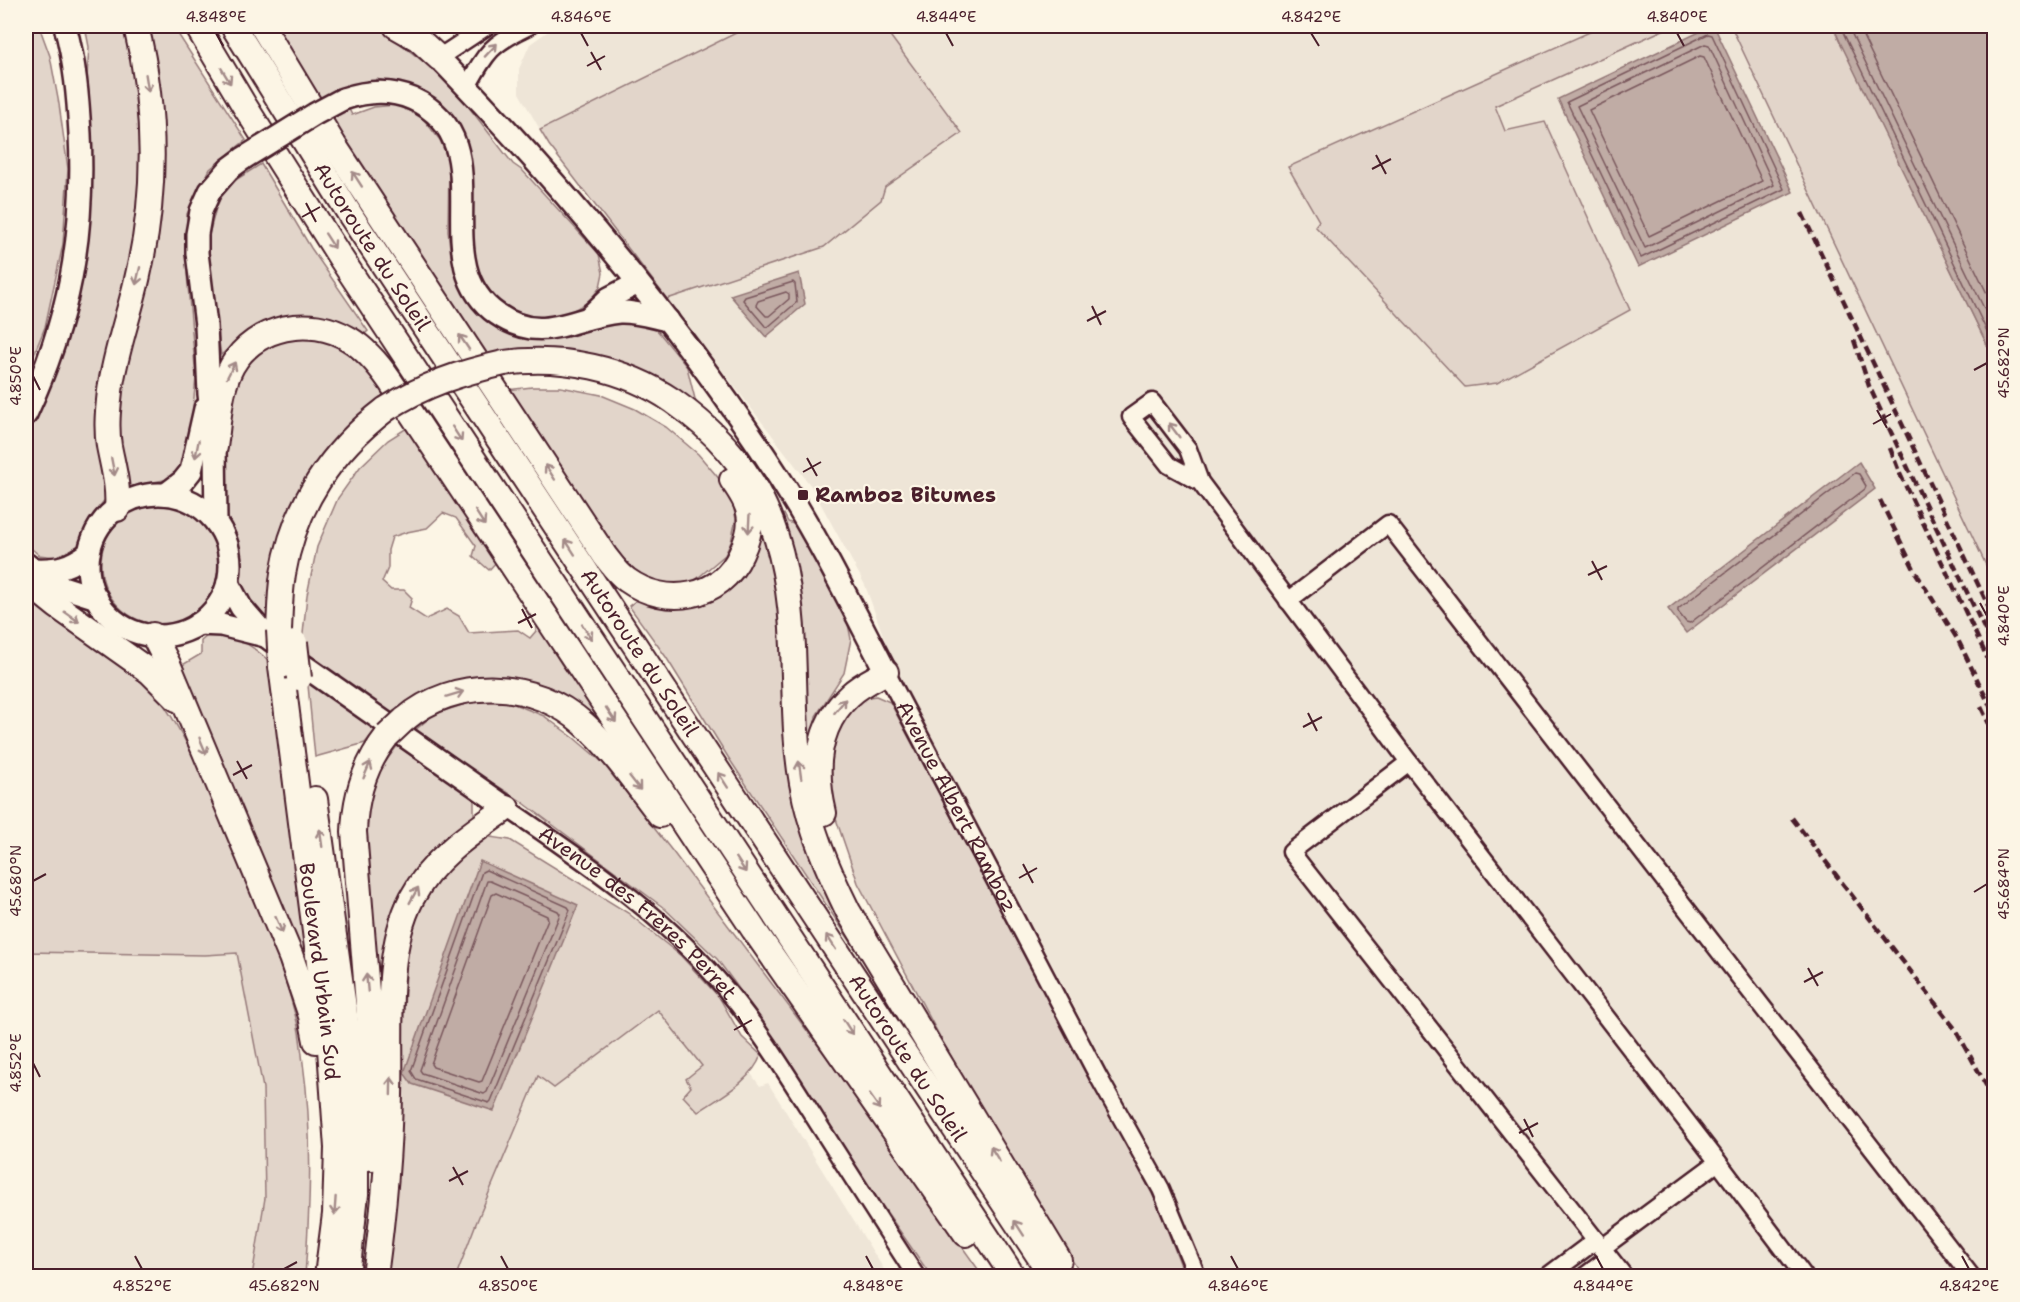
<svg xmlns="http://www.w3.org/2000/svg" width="2020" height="1302" font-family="'Shantell Sans',sans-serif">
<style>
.built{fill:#eee5d7}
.green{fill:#e2d5ca;stroke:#967a7a;stroke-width:1.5}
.water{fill:#c0aca5;stroke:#917474;stroke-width:1.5}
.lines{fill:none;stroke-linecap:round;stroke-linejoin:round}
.shore{stroke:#79575c;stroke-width:1.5}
.minor-casing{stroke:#4a1f2b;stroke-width:21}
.major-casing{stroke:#4a1f2b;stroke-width:26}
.highway-casing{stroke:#4a1f2b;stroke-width:28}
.minor{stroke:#fcf5e5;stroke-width:16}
.major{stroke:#fcf5e5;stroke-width:21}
.highway{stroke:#fcf5e5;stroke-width:24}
.rail{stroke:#4a1f2b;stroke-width:4.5;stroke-dasharray:9 4.5;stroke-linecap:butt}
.major-bridge-casing{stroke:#4a1f2b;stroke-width:26;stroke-linecap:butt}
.highway-bridge-casing{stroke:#4a1f2b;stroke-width:28;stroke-linecap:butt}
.major-bridge{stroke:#fcf5e5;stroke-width:21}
.highway-bridge{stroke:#fcf5e5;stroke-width:24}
.oneway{stroke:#a38a88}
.ticks{fill:none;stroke:#4a1f2b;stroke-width:2}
.poi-dot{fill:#4a1f2b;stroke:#fcf5e5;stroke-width:2}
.labels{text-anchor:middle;stroke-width:4.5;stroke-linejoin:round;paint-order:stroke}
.street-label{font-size:21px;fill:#4a1f2b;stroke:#fcf5e5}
.poi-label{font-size:21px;font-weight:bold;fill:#4a1f2b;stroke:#fcf5e5;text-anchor:start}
.neatline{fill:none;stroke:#4a1f2b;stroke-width:2}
.ticks-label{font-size:15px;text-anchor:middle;fill:#4a1f2b}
</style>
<rect width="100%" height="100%" fill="#fcf5e5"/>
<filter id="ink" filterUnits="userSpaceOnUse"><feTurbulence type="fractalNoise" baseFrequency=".0167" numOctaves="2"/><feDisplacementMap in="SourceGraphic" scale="12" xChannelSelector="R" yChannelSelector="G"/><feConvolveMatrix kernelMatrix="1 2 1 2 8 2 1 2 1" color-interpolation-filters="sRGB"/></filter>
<g filter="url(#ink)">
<g class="built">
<path d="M 561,26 L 1732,26 L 1994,582 L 1994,1276 L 1205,1276 L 1189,1230 L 1073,1004 L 894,666 L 865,585 L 811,486 L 549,145 L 519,93 L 519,69 L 530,44 L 547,32 Z"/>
<path d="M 26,615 L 214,833 L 263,1087 L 265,1198 L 252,1276 L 26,1276 Z"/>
<path d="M 658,1009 L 743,1063 L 760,1086 L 768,1083 L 888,1276 L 434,1276 L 538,1076 Z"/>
</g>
<g class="green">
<path d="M 26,26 L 39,26 L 50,56 L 59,104 L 68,169 L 63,244 L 45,327 L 26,374 Z"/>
<path d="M 85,26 L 125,26 L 138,76 L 144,168 L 106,498 L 90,519 L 79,546 L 63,558 L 39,555 L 26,544 L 26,439 L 70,328 L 87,246 L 92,154 L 86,91 L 89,47 Z"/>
<path d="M 143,26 L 173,26 L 246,140 L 210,169 L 187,214 L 187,274 L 196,378 L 189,447 L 182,465 L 169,479 L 128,487 L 117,440 L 118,390 L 139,307 Z"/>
<path d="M 271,26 L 397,26 L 389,35 L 434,70 L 468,106 L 513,164 L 523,171 L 599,254 L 603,273 L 600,287 L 590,301 L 563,316 L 537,319 L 503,306 L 481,280 L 474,254 L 472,168 L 464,136 L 440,103 L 416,89 L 377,79 L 375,82 L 339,89 L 352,115 L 374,107 L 395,105 L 421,116 L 440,140 L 449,162 L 448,231 L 451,256 L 460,285 L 475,307 L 493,323 L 543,338 L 568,335 L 635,317 L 657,330 L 687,367 L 696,403 L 647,375 L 503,351 L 485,354 L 382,202 Z"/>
<path d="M 750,26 L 883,26 L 962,133 L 885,187 L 881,200 L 824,247 L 667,299 L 549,145 L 540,130 Z"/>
<path d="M 1603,26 L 1672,26 L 1495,106 L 1505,131 L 1545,122 L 1630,310 L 1497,383 L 1465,387 L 1315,226 L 1319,221 L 1288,167 Z"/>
<path d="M 1731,26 L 1833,26 L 1994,359 L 1994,582 Z"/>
<path d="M 261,164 L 311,248 L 368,331 L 360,338 C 347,332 322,318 308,315 C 274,310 245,334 221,355 L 211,289 L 207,242 L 216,208 L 226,186 Z"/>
<path d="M 297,334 L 345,345 L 387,391 L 367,410 L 296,501 L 278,541 L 270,575 L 268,622 L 236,589 L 241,564 L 234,534 L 223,511 L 226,433 L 239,369 L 255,349 Z"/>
<path d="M 532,387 L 561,387 L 601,395 L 635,409 L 666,427 L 698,454 L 716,475 L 731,495 L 736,519 L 731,542 L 725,555 L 693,582 L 665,583 L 641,576 L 621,556 L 595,520 L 506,390 Z"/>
<path d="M 410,426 L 497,561 L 489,570 L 473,556 L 476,546 L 456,518 L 443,513 L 427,528 L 407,532 L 392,537 L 388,550 L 388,568 L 382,582 L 391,590 L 404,590 L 412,598 L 409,608 L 426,619 L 447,609 L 459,616 L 469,633 L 518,630 L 530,638 L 536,631 L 536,623 L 562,665 L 593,704 L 621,753 L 587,710 L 550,687 L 506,676 L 449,682 L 412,699 L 386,717 L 365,743 L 315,757 L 303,634 L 307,595 L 317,547 L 338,498 L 360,467 L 388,440 Z"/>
<circle cx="161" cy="564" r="60"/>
<path d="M 784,514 L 788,522 L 796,525 L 811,550 L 847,619 L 851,639 L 844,673 L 816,716 L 812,750 L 792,775 L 884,992 L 728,757 L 666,657 L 629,606 L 638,599 C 672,613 713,611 739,581 C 751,567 755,546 759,528 L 764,528 Z"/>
<path d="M 26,590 L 150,685 C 184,729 206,783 227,834 C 253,895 280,954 296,1018 C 300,1032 301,1048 303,1063 C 313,1134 310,1205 305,1276 L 252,1276 L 265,1198 L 263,1088 L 237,953 L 205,955 L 26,952 Z"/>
<path d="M 212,632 C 235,635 252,645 269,661 L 310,978 L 179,667 L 201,654 L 201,641 Z"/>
<path d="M 876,696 L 890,702 L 1157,1203 L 1185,1276 L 1082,1276 L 1028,1190 L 940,1037 L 858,883 L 836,819 L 826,771 L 831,734 L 861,698 Z"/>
<path d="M 475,701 L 509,702 L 544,716 L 574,738 L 602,762 L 673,852 L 826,1056 L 983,1276 L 931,1276 L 843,1149 L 765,1024 L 717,959 L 664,908 L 521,801 L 413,732 L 434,714 Z"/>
<path d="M 397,746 L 474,799 L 474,817 L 431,856 L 382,1005 L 365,853 L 369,807 L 376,775 Z"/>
<path d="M 484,836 L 510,840 L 628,913 L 681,956 L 719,997 L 742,1037 L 761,1055 C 752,1081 720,1097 698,1112 L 683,1096 L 691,1087 L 686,1079 L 702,1066 L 658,1010 L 554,1088 L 538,1076 L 475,1226 L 456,1276 L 381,1276 L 402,1048 L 407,952 L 418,913 L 440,875 Z"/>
</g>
<g class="water">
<path d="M 1712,26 L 1714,26 L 1793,192 L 1638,267 L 1558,99 Z"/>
<path d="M 1833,26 L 1994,26 L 1994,359 L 1841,44 Z"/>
<path d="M 799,273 L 805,304 L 766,337 L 730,295 Z"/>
<path d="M 1859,462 L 1875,489 L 1686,633 L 1668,609 Z"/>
<path d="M 480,861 L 578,905 L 494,1111 L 412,1084 L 404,1073 Z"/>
</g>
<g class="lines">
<g class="shore">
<path d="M 1840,26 L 1994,346"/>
<path d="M 1848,26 L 1994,329"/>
<path d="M 1858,26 L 1994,308"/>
<path d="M 1708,34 L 1712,35 L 1784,189 L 1641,258 L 1567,102 Z"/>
<path d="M 1705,44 L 1709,45 L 1774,185 L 1645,248 L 1577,106 Z"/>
<path d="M 1700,56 L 1704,57 L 1762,181 L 1649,236 L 1589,110 Z"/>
<path d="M 793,282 L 795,284 L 797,302 L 768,327 L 765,326 L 743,300 L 745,297 Z"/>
<path d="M 786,292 L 789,294 L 789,299 L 769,316 L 766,316 L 756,305 L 758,301 Z"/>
<path d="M 1855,473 L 1859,474 L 1866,486 L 1865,489 L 1690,623 L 1686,622 L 1678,612 L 1678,609 Z"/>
<path d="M 486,870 L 568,907 L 570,910 L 491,1101 L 489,1103 L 416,1079 L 411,1071 L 482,872 Z"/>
<path d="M 487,881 L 490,881 L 558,911 L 560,914 L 487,1092 L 484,1094 L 422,1073 L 420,1070 Z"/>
<path d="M 496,893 L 547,916 L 548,919 L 482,1081 L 479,1082 L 433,1067 L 431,1064 L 492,895 Z"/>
</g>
<g class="minor-casing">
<g id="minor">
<path d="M 440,59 L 446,53 L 487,26"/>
<path d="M 467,87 C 487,51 491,44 529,26"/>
<path d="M 1200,482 L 1169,465 L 1131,417 L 1152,402 L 1188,449 L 1200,482 L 1409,762 L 1718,1162 L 1804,1276"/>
<path d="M 1288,601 L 1388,524 L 1971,1276"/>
<path id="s1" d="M 886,672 L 1098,1076 L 1161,1189 L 1197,1276"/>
<path d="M 1409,762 L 1291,852 L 1624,1276"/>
<path id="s2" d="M 507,808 C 582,859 657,910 717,979 C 755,1022 785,1071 816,1120 C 849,1172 882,1224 916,1276"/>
<path d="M 1602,1248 L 1718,1162"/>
<path d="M 1548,1276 L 1596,1240"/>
<path d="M 1585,1276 L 1609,1258"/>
</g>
</g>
<g class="major-casing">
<g id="major">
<path d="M 440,59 C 566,189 687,333 784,485 C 822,545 853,609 886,672"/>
<path d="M 343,99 C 366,91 390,89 413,99 C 507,142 421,261 497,314 C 543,346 573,316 619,312 C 635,311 653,317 668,320"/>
<path d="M 588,318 L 609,298 L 638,283"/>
<path d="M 26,414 C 69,321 85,237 80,134 C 78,97 75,62 65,26"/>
<path d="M 166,494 L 183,481 L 191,471 L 205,409"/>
<circle cx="159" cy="565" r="71"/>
<path d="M 216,522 L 215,447 L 209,394 L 206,325 L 197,253 L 197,234 L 201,211 L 210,191 L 229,169 L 244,158"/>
<path d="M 26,564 L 50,583 L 97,598"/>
<path d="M 34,569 C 59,570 69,567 89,553"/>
<path d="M 228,583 L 241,607 L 267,637 L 303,665 L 507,808"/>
<path d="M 198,624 L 221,625 L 265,636"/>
</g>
</g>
<g class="highway-casing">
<g id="highway">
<path d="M 197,26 L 244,105 L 340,257 L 1013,1276"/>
<path id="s3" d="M 233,26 L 351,216 L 1052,1276"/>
<path d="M 262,26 L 334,145 L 605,556 C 612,565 618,574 627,580 C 666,608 721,599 741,554 C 747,541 752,527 749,513 C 747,501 739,490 732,480"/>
<path d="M 396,26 L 417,38 L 440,59"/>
<path d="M 504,363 C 562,355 625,368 673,401 C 763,464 789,541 793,647 C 795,693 794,739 802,783 C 810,829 828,870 848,911 L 1059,1260"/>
<path d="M 215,447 C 219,421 219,390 232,366 C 255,326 310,315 349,339 C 366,349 379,365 390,381 L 754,930 L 966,1234"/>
<path d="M 117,509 C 119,487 113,467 109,446 C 106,427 108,409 110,391 C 115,352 130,313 138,275 C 157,192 156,108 136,26"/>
<path d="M 26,581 L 57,606 L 150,672 L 177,699"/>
<path d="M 279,630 C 280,611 280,592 283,574 C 294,506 332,450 386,409"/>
<path d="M 153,635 L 168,664 L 291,957 L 311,1016 L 316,1041"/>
<path id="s4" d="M 281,666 L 330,1049 L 337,1148 L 335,1214 L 327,1276"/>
<path d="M 404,720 C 455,676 534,679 584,724 C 613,750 636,784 660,815"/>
<path d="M 315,799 L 346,1022 L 356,1119 L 356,1194 L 347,1276"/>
<path d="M 824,813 C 814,771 816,726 850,695 C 860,685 874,679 886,672"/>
<path d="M 372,1158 L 371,1041 L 354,832 C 355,796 365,764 387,736"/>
<path d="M 375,1276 C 383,1216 389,1156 390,1095 C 392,1033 383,954 412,898 C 433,858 471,833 507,808"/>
</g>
</g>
<use href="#minor" class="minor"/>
<use href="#major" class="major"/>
<use href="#highway" class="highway"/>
<g class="rail">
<path d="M 1802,213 L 1994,618"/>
<path d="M 1854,340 L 1869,386 L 1994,649"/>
<path d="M 1890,448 L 1900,474 L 1994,672"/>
<path d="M 1880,500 L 1916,573 L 1958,640 L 1994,714"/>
<path d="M 1981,707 L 1994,734"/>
<path d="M 1792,818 L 1956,1030 L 1987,1087 L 1994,1096"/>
</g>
<g class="major-bridge-casing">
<path id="major-bridge" d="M 244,158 L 315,114 L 343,99"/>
</g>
<g class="highway-bridge-casing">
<g id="highway-bridge">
<path d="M 386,409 C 425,384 460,373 504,363"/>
<path d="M 279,630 L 281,666"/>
<path d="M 295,643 L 299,678"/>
<path d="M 387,736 L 404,720"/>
</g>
</g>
<use href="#major-bridge" class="major-bridge"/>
<use href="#highway-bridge" class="highway-bridge"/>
</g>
<defs><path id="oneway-shaft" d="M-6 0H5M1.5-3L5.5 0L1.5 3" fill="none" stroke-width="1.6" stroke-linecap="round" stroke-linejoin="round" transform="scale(1.5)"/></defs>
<g class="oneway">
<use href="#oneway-shaft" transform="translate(491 50) rotate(-47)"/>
<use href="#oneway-shaft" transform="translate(226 76) rotate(59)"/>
<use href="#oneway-shaft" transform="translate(147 83) rotate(81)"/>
<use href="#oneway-shaft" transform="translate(357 179) rotate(-123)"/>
<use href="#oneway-shaft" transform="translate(330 241) rotate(57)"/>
<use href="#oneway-shaft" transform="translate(138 276) rotate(103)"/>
<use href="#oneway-shaft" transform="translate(464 342) rotate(-124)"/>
<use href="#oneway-shaft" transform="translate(231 370) rotate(-63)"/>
<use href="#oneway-shaft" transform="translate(1174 430) rotate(-127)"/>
<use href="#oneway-shaft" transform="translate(457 434) rotate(57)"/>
<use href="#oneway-shaft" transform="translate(197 449) rotate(101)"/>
<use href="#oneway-shaft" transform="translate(113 467) rotate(79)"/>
<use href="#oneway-shaft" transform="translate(550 472) rotate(-123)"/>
<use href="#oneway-shaft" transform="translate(480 518) rotate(57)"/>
<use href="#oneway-shaft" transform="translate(749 524) rotate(93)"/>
<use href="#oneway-shaft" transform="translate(570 547) rotate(-123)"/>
<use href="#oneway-shaft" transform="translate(72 617) rotate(35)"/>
<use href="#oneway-shaft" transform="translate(587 632) rotate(57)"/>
<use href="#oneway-shaft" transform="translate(455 694) rotate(-17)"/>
<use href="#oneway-shaft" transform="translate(840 706) rotate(-51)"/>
<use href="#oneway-shaft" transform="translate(611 715) rotate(56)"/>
<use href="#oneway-shaft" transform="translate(203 746) rotate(67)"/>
<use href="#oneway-shaft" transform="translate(367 770) rotate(-67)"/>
<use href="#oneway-shaft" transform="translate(800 770) rotate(-98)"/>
<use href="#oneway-shaft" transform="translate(723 780) rotate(-123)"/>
<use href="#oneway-shaft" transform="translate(635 783) rotate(52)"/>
<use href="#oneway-shaft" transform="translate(321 838) rotate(-98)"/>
<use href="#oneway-shaft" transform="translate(741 865) rotate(57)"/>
<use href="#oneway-shaft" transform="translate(414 895) rotate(-61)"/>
<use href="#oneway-shaft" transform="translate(279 925) rotate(67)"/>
<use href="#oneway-shaft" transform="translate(831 942) rotate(-123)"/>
<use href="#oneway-shaft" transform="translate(367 983) rotate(-95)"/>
<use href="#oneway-shaft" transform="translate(848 1027) rotate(57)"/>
<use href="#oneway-shaft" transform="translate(391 1086) rotate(-89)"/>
<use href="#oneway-shaft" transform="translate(875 1102) rotate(55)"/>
<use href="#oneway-shaft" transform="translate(995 1154) rotate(-121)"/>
<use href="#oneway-shaft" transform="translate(335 1206) rotate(94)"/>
<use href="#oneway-shaft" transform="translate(1019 1228) rotate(-123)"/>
</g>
</g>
<path class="ticks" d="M 216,33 L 223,46M 581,33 L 588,46M 946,33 L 953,46M 1311,33 L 1319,46M 1677,33 L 1684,46M 591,52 L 601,70M 587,66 L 605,56M 1376,155 L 1386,174M 1372,169 L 1391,159M 306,203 L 316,222M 302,217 L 320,207M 1092,306 L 1101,325M 1087,321 L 1106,311M 1974,370 L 1987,363M 33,376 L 40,390M 1877,410 L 1887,428M 1873,424 L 1891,414M 807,458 L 817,476M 803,472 L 821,462M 1592,561 L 1602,580M 1588,575 L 1607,566M 1980,603 L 1987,616M 522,609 L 532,628M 518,623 L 536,614M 1308,713 L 1317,731M 1303,727 L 1322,717M 237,761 L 247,779M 233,775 L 252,765M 1023,864 L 1033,883M 1019,878 L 1037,868M 33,881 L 46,874M 1974,892 L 1987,884M 1808,968 L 1818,986M 1804,982 L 1823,972M 738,1016 L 748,1034M 734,1030 L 752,1020M 33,1063 L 40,1077M 1524,1119 L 1533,1137M 1519,1133 L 1538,1123M 453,1167 L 463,1185M 449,1181 L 468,1171M 135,1256 L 142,1269M 501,1256 L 508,1269M 866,1256 L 873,1269M 1231,1256 L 1238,1269M 1596,1256 L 1603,1269M 1962,1256 L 1969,1269M 284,1269 L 297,1262"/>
<rect class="poi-dot" x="797" y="489" width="12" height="12" rx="3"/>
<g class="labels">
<g class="street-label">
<text dy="7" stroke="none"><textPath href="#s3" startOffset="261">Autoroute du Soleil</textPath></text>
<text dy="7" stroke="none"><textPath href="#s3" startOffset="747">Autoroute du Soleil</textPath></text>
<text dy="7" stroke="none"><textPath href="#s1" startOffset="152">Avenue Albert Ramboz</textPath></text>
<text dy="7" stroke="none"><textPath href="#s2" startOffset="168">Avenue des Frères Perret</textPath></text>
<text dy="7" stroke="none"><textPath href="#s4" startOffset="308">Boulevard Urbain Sud</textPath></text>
<text dy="7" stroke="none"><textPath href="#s3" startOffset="1233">Autoroute du Soleil</textPath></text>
</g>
<g class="poi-label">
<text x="815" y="502">Ramboz Bitumes</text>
</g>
</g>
<rect width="2020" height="1302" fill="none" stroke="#fcf5e5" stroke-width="66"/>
<rect x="33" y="33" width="1954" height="1236" class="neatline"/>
<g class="ticks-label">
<text x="216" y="22">4.848°E</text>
<text x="581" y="22">4.846°E</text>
<text x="946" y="22">4.844°E</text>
<text x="1311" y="22">4.842°E</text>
<text x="1677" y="22">4.840°E</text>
<text transform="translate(2004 363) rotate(-90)" y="5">45.682°N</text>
<text transform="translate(16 376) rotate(-90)" y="5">4.850°E</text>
<text transform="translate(2004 616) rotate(-90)" y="5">4.840°E</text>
<text transform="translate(16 881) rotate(-90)" y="5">45.680°N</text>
<text transform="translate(2004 884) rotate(-90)" y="5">45.684°N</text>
<text transform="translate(16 1063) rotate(-90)" y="5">4.852°E</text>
<text x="142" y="1291">4.852°E</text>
<text x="284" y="1291">45.682°N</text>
<text x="508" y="1291">4.850°E</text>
<text x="873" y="1291">4.848°E</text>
<text x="1238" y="1291">4.846°E</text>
<text x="1603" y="1291">4.844°E</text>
<text x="1969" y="1291">4.842°E</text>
</g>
</svg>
